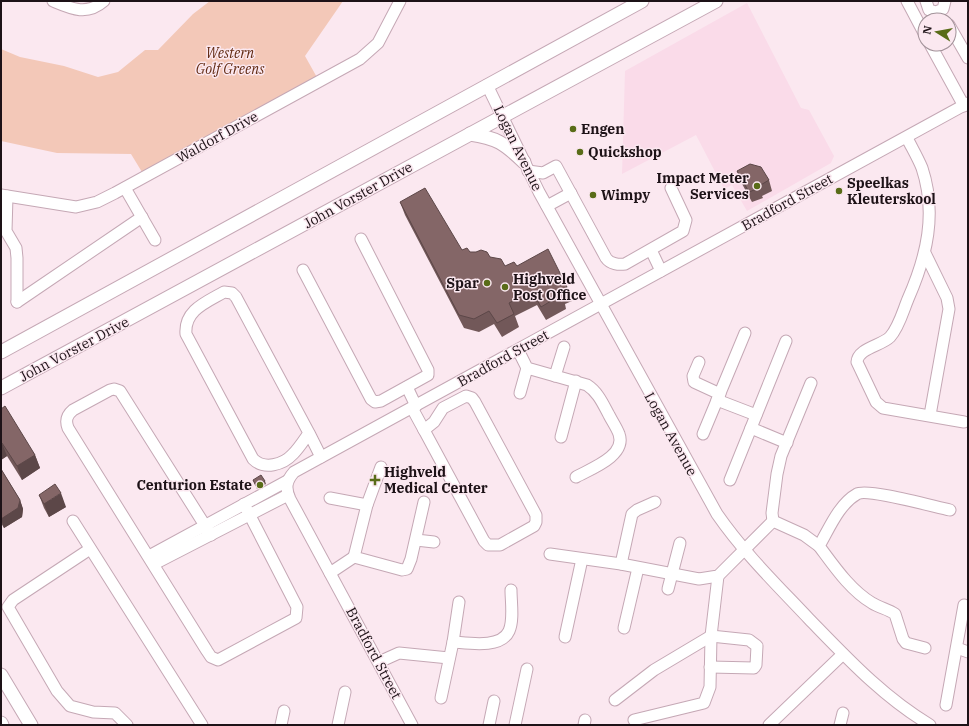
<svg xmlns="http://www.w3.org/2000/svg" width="969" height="726" font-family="'IBM Plex Serif',serif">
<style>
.built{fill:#fadbe9}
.green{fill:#f3c8b8}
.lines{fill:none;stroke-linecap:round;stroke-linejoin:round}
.minor-casing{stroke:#c5a8b5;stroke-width:13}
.major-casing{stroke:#c5a8b5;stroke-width:15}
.minor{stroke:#fff;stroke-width:11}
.major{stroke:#fff;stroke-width:13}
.wall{fill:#725859}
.shaded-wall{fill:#5c4748}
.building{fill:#846667;stroke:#5c4748}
.poi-dot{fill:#596c18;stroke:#fbe8f0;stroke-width:1.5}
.labels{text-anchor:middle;stroke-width:3;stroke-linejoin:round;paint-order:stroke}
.park-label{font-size:14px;font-style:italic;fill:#642d15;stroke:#fbe8f0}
.poi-label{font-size:14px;font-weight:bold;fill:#1d1217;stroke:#fbe8f0;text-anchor:start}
.street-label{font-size:14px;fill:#1d1217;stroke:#fbe8f0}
</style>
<rect width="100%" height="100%" fill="#fbe8f0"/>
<path class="built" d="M 747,3 L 801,108 L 809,110 L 834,156 L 831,163 L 747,211 L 732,185 L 724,189 L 696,135 L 622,174 L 625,71 Z"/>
<path class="green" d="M 210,1 L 343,1 L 305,56 L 319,81 L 145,177 L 131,154 L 57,153 L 1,141 L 1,49 L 20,57 L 64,66 L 98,77 L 118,72 L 145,50 L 158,50 L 193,14 Z"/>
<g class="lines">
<g class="minor-casing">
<g id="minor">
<path d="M 53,1 C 72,9 87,16 104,1"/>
<path d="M 907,1 L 925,35"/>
<path d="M 926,1 L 929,10 L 936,12 L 943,9 L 945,1"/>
<path d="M 949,25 L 968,58"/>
<path d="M 930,44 L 964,106"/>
<path d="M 487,85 L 539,192 L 717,514 C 744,553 777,585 809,619 C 847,658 883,697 930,725"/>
<path d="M 907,138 C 912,148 918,158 922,168 C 937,213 927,256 908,299 C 903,311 899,327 890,337 C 881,346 858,348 857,362 L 876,402 L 883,408 L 964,422"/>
<path d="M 528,171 L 543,173 L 556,166 L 606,258 C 610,264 619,265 625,264 L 683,231 L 686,220 L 671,188"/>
<path d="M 125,188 L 155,240"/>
<path d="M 1,195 L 76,207 L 97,202 L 115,193 L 360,59 L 378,43 L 400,1"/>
<path d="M 7,196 L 6,231 L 16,248 L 17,258 L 17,302"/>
<path d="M 547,206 L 571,193"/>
<path d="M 651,250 L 661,271"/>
<path d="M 925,253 L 947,298 L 949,309 L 930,415"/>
<path d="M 303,270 L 371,399 L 375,402 L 381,401 L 428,375 L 428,370 L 361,239"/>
<path d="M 17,302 L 142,217"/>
<path d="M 518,350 L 527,368 L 587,385 C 598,392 603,404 609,415 C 612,421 617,428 619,434 C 627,456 590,469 576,477"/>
<path d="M 699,362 L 693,376 L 694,382 L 720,394"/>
<path d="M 555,376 L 564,347"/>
<path d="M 407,387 L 416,406"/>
<path d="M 520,393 L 527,368"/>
<path d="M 466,396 L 472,398 L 475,402 L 536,515 L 536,522 L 534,526 L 500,545 L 488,545 L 484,541 L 424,430 L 434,422 L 443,408 Z"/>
<path d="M 717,400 L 756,415"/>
<path d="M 412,408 L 424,430"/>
<path d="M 751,428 L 787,443"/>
<path d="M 309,433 C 304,440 299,448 293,454 C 283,465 264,470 253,459 L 186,334 C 184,310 207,302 224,292 L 232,293 L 236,297 L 309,433 L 321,457"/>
<path d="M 703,434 L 745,333"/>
<path d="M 561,437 L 576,381"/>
<path d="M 381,467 L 367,505 L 354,557 L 402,570 L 407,569 L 411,559 L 424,502"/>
<path d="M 730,480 L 786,341"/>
<path d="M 330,498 L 367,505"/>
<path d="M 73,521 L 202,725"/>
<path d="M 773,521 L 772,513 L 777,474 L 781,456 L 811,383"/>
<path d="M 773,521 L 804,535 L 819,546"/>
<path d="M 211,535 L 120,391 L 114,389 L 110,390 L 73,410 C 67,415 65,420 68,428 L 207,651 L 211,657 L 218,660 L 296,618 L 297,607 L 244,504"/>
<path d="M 416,540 L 434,542"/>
<path d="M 90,549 L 13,600 L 8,607 L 57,691 L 70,706 L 93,712 L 115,713 L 127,725"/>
<path d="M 550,554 L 621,564 L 699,579 L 718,576 L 773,521"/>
<path d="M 149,556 L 287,481"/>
<path d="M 154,564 L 288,495"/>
<path d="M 621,564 L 632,514 L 637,510 L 655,502"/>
<path d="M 330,573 L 354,557"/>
<path d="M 668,589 L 680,543"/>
<path d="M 624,628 L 638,568"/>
<path d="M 565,637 L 582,559"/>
<path d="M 453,642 C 468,643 501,649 509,631 C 514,620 511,602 511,590"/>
<path d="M 925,648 L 906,643 L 903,639 L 895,614 C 888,609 880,608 872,603 C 850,590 834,566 819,546 C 829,529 839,504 857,494 C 867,488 935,507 950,510"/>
<path d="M 957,648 L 968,652"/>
<path d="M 379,662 L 399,653 L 449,658"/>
<path d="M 441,698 L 453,642 L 459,602"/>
<path d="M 615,700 L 654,670 L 711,636 L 749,640 L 757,646 L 756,665 L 754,668 L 710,667"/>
<path d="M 946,705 L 964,605"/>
<path d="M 634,720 L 704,703 L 710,687 L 711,636 L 718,576"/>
<path d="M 281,725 L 284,711"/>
<path d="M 338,725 L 345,692"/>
<path d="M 412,725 L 290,499 C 285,488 286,481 294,472 L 968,103"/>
<path d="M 489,725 L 494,701"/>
<path d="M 515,725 L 527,669"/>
<path d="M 584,725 L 585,720"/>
<path d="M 769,725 L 843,654"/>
<path d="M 840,725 L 843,713"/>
</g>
</g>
<g class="major-casing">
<g id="major">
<path d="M 470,134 C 497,138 504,143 524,162"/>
<path d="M 1,352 L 642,1"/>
<path d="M 1,388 L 716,1"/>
<path d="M 1,675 L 31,725"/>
<path d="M 1,723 L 2,725"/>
</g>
</g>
<use href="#minor" class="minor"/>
<use href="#major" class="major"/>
</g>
<g class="wall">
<path d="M 737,171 L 769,180 L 772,191 L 762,196 L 763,198 L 752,202 L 741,182 Z"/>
<path d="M 400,202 L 462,250 L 490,257 L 505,266 L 517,266 L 567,287 L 572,301 L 565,304 L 566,309 L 546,320 L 537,305 L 515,316 L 519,327 L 502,337 L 494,324 L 479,332 L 464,328 L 405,215 Z"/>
<path d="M 1,409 L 35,455 L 40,468 L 22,480 L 7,456 L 1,460 Z"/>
<path d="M 1,469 L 20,500 L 23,509 L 22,517 L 4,528 L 1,523 Z"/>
<path d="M 253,480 L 265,481 L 266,484 L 257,489 Z"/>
<path d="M 39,495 L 66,507 L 49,517 L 44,508 Z"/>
</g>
<g class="shaded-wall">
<path d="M 1,443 L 2,443 L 7,456 L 1,460 Z"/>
<path d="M 35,455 L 40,468 L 22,480 L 17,466 Z"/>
<path d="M 61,493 L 66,507 L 49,517 L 44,504 Z"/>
<path d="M 20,500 L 23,509 L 22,517 L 4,528 L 1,519 Z"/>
</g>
<g class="building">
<path d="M 750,164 L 761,167 L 769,180 L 759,186 L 759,188 L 749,192 L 737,171 Z"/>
<path d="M 425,188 L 462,250 L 467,248 L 470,252 L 476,252 L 481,250 L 487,252 L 490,257 L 501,259 L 505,266 L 514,262 L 517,266 L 548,249 L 567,287 L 560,291 L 561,295 L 541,307 L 532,291 L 509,303 L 514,314 L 497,323 L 489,311 L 474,319 L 459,315 L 400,202 Z"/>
<path d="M 5,406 L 35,455 L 17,466 L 2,443 L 1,443 L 1,409 Z"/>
<path d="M 1,469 L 20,500 L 18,508 L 1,519 Z"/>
<path d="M 261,475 L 265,481 L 256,486 L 253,480 Z"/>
<path d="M 55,484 L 61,493 L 44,504 L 39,495 Z"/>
</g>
<g class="poi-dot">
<circle cx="573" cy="129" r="4"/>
<circle cx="580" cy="152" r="4"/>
<circle cx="757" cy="186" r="4"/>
<circle cx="839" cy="191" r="4"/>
<circle cx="593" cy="195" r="4"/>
<circle cx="487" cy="283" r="4"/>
<circle cx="505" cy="287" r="4"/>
<path d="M373 474h4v4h4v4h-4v4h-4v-4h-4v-4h4z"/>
<circle cx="260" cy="485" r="4"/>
</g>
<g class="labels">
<g class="park-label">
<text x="230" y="58">Western<tspan x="230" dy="16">Golf Greens</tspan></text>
</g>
<g class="poi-label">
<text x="581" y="134">Engen</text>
<text x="588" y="157">Quickshop</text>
<text x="749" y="183" text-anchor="end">Impact Meter<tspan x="749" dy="16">Services</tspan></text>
<text x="847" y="188">Speelkas<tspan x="847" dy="16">Kleuterskool</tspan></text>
<text x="601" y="200">Wimpy</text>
<text x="513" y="284">Highveld<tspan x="513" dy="16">Post Office</tspan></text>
<text x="479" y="288" text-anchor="end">Spar</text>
<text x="384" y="477">Highveld<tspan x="384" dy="16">Medical Center</tspan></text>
<text x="252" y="490" text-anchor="end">Centurion Estate</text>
</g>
<g class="street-label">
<text transform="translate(217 137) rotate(-29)" y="5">Waldorf Drive</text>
<text transform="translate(518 148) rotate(64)" y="5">Logan Avenue</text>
<text transform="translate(358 195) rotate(-29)" y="5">John Vorster Drive</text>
<text transform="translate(787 202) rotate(-29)" y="5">Bradford Street</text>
<text transform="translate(74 349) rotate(-28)" y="5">John Vorster Drive</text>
<text transform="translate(503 358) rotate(-29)" y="5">Bradford Street</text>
<text transform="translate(671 434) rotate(61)" y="5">Logan Avenue</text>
<text transform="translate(374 653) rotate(62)" y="5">Bradford Street</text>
</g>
</g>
<rect width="969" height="726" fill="none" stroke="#1d1217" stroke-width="4"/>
<g transform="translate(937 32) rotate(281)"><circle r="19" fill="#fbe8f0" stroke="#a29299"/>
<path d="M0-3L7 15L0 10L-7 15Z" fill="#596c18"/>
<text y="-6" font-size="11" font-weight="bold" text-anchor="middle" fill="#1d1217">N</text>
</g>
</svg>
